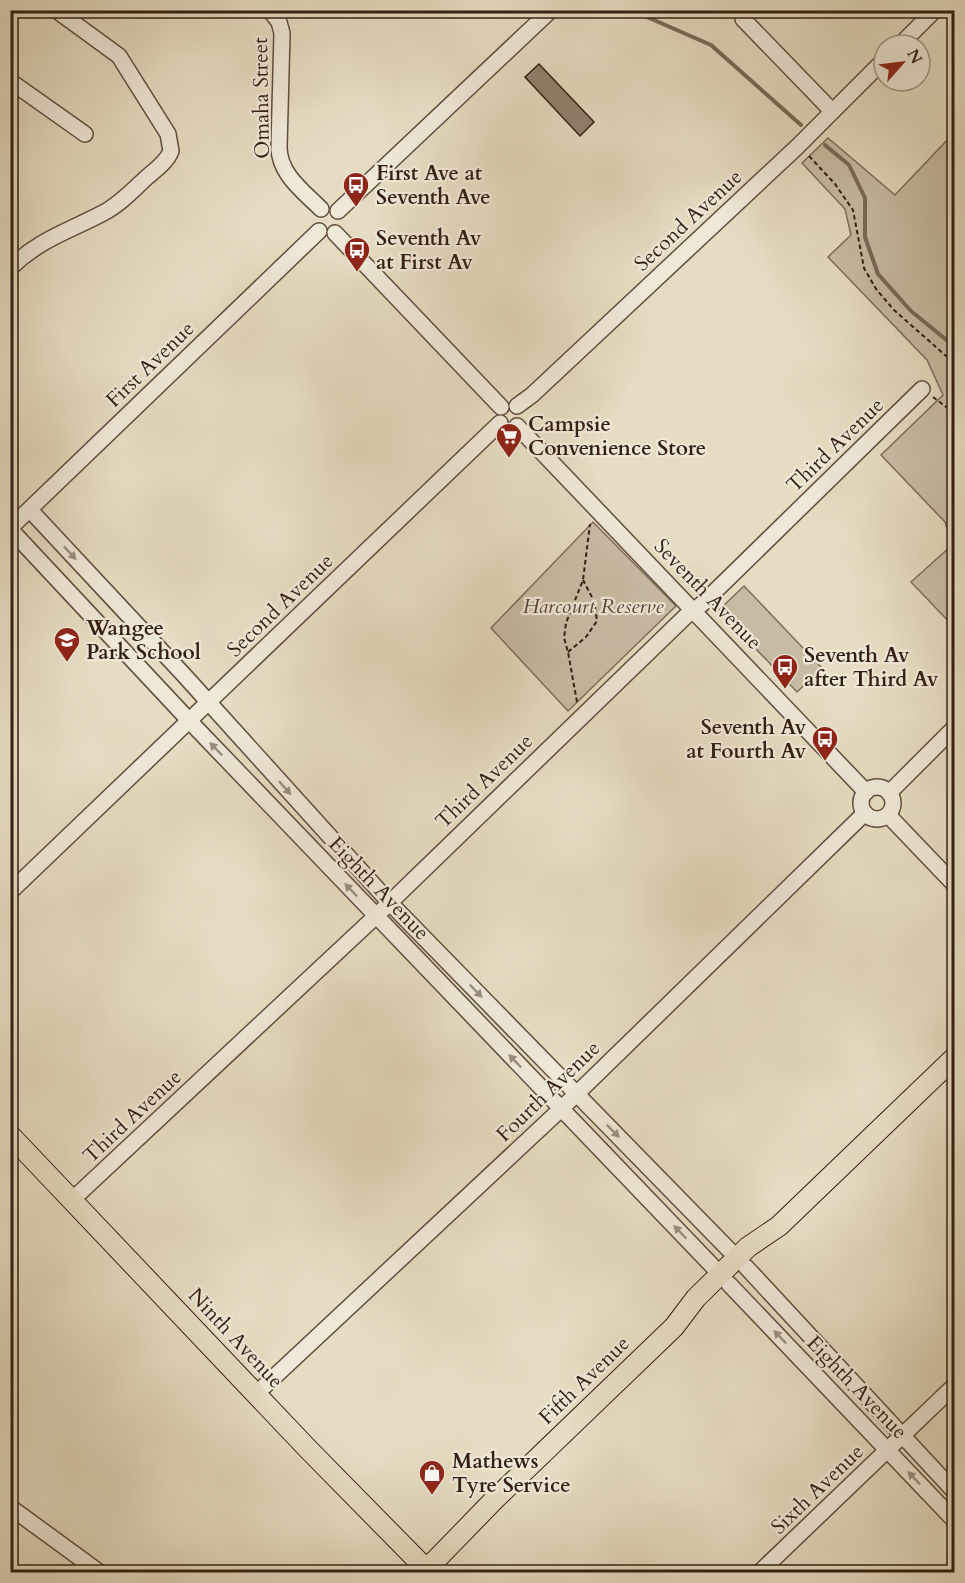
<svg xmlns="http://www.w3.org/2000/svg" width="965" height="1583" font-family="Cardo,serif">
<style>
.green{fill:#c7bca3;stroke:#7d6e5a;stroke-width:1.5}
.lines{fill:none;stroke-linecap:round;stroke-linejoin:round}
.stream{stroke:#796a58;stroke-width:4}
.building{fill:#90816d;stroke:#331f12;stroke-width:1.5}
.minor-casing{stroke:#604e3e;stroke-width:18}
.major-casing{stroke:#331f12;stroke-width:22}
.path{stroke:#331f12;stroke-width:2;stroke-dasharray:4.5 3;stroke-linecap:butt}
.minor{stroke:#eee8d7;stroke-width:15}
.major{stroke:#e5dcc1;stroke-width:20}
.oneway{fill:#9a8e7e}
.labels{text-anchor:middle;stroke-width:4.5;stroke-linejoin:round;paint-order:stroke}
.street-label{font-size:21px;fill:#331f12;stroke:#eee8d7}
.poi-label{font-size:21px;font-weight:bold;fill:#331f12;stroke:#eee8d7;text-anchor:start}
.park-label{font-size:21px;font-style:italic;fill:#584636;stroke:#eee8d7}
</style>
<rect width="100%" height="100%" fill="#e5dcc1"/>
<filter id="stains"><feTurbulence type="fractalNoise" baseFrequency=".00333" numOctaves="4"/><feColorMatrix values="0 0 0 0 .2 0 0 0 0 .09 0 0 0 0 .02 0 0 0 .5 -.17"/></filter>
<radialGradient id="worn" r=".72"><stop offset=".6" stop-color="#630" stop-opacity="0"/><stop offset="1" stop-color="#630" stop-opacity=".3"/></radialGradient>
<g class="green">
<path d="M 954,133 L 954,627 L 911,582 L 952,545 L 945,522 L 881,455 L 943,395 L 927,360 L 828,257 L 851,235 L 845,209 L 802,163 L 828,138 L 895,195 Z"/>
<path d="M 593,522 L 676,606 L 568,711 L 491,628 Z"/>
<path d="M 744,586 L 822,668 L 797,692 L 719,610 Z"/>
</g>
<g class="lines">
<g class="stream">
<path d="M 631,10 L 711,45 L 801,125"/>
<path d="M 825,145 L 849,165 L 865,198 L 865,237 L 878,274 L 911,311 L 954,346"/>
</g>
</g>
<path class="building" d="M 539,64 L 594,122 L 580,136 L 525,77 Z"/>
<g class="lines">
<g class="minor-casing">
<g id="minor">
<path d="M 270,10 L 279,22 L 282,33 L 279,147 C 279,174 303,191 321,209"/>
<path d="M 743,19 L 832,111"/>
<path d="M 900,45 L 935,10"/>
<path d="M 10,81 L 85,134"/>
<path d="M 338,211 L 551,10"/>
<path d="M 335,233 L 501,407"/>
<path d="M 10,268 C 40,239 67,232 103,213 C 119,205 133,190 146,178 C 155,170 167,162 171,151 L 168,134 L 119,56 L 56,10"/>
<path d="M 517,406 L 532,395 L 797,147 L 884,60"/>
<path d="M 517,426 L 866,792"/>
<path d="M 30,510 L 183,674 L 390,903 L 737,1258"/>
<path d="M 10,528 L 319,231"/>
<path d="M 10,529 L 198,730 L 720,1274"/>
<circle cx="877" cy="803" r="16"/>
<path d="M 889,793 L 954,728"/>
<path d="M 888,815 L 954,884"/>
<path d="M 10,892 L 500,423"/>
<path d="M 72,1200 L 376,916 L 686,616 L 702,604 L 922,389"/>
<path d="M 746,1267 L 954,1491"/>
<path d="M 729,1284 L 954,1520"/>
<path d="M 256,1394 L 561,1109 L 865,813"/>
<path d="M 10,1507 L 99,1572"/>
<path d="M 760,1572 L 954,1386"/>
</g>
</g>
<g class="major-casing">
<g id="major">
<path d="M 10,1135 L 308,1449 L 429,1572"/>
<path d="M 426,1570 L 495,1499 L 674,1327 L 696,1298 L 748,1247 L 779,1226 L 954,1058"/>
</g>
</g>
<g class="path">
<path d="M 809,156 L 835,184 L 853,210 L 864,268 L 876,289 L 894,310 L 954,363"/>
<path d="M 933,397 L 954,413"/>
<path d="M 568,652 L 586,637 L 597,621 L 594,601 L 583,580"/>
<path d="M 577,702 L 568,652 L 564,638 L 566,623 L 583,580 L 590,524"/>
</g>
<use href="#minor" class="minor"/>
<use href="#major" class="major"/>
</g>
<defs><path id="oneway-solid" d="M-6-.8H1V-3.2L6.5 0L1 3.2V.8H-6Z" transform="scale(1.5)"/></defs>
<g class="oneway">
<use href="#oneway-solid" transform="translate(70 553) rotate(47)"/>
<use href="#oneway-solid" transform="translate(216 749) rotate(-134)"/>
<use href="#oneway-solid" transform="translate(285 788) rotate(48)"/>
<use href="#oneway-solid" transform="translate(351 890) rotate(-134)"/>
<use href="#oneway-solid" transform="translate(476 991) rotate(46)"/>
<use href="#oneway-solid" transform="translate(515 1061) rotate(-134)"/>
<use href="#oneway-solid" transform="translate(613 1131) rotate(45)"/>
<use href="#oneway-solid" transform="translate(680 1232) rotate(-134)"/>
<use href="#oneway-solid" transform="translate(780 1337) rotate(-134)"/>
<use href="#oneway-solid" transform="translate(914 1478) rotate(-134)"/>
</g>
<defs>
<g id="bus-pin" transform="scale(1.35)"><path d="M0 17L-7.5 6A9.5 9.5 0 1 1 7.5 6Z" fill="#8f2418" stroke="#eee8d7"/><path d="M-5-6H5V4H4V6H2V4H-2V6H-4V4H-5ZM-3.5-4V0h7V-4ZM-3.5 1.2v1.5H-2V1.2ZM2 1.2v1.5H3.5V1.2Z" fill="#fff"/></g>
<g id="supermarket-pin" transform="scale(1.35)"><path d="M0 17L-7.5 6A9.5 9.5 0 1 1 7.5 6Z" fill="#8f2418" stroke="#eee8d7"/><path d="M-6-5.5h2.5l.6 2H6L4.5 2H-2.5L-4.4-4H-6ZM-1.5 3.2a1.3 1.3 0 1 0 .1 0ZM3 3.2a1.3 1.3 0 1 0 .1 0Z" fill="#fff"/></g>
<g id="school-pin" transform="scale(1.35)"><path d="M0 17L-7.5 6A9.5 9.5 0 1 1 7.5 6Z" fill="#8f2418" stroke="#eee8d7"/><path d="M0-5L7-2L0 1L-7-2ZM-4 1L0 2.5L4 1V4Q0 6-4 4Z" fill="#fff"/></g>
<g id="shop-pin" transform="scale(1.35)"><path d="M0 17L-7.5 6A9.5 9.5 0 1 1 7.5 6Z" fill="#8f2418" stroke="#eee8d7"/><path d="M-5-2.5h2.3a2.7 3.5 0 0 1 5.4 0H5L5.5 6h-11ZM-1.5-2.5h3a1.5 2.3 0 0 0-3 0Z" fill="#fff"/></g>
</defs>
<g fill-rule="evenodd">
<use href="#bus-pin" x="356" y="185"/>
<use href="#bus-pin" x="357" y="250"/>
<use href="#supermarket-pin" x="509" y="436"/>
<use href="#school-pin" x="67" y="640"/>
<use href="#bus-pin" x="785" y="667"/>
<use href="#bus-pin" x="825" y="739"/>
<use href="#shop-pin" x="432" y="1473"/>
</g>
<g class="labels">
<g class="street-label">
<text transform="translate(261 98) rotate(-91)" y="7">Omaha Street</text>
<text transform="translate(688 220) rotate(-43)" y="7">Second Avenue</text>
<text transform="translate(150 364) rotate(-44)" y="7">First Avenue</text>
<text transform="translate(835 445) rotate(-44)" y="7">Third Avenue</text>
<text transform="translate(708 594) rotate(46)" y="7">Seventh Avenue</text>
<text transform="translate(280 605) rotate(-44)" y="7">Second Avenue</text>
<text transform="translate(484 781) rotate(-44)" y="7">Third Avenue</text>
<text transform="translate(379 888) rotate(46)" y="7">Eighth Avenue</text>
<text transform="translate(548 1091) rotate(-44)" y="7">Fourth Avenue</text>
<text transform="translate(132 1116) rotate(-43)" y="7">Third Avenue</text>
<text transform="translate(236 1338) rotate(47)" y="7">Ninth Avenue</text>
<text transform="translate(584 1380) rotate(-44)" y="7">Fifth Avenue</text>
<text transform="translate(857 1387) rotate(46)" y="7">Eighth Avenue</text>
<text transform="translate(817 1489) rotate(-44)" y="7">Sixth Avenue</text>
</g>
<g class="poi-label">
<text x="376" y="180">First Ave at<tspan x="376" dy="24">Seventh Ave</tspan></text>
<text x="376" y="245">Seventh Av<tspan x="376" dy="24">at First Av</tspan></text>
<text x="528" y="431">Campsie<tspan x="528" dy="24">Convenience Store</tspan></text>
<text x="86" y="635">Wangee<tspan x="86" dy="24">Park School</tspan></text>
<text x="804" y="662">Seventh Av<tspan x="804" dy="24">after Third Av</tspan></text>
<text x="806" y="734" text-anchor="end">Seventh Av<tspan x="806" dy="24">at Fourth Av</tspan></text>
<text x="452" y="1468">Mathews<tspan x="452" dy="24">Tyre Service</tspan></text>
</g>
<g class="park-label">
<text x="593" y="613">Harcourt Reserve</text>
</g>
</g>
<rect width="965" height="1583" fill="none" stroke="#e5dcc1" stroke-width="36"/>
<rect x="12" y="12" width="941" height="1559" fill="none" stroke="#331f12" stroke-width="3"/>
<rect x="18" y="18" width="929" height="1547" fill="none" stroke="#331f12" stroke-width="1.5"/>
<g transform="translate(902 63) rotate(62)"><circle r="28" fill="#eee8d7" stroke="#a39888" stroke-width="1.5"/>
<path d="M0-4.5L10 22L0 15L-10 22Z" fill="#8f2418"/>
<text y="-9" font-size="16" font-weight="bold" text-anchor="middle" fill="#331f12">N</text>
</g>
<rect width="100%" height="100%" filter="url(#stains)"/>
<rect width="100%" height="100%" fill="url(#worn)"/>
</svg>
